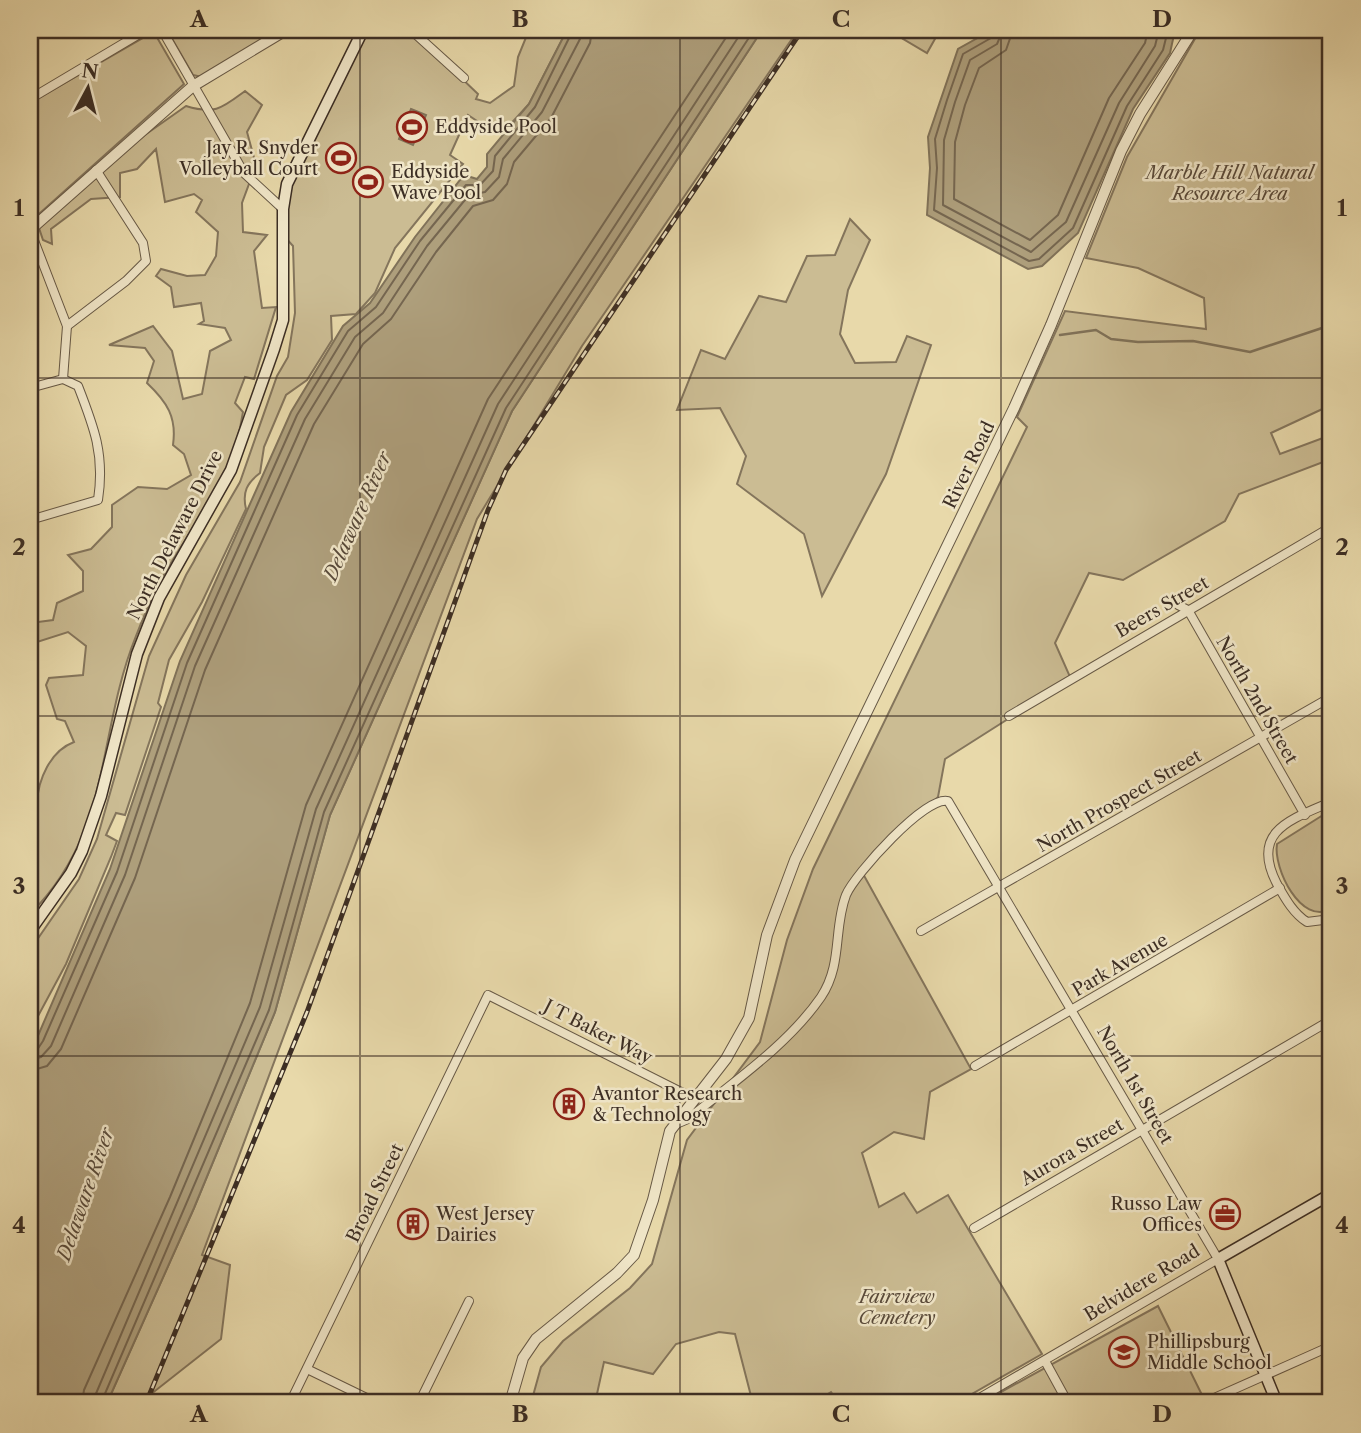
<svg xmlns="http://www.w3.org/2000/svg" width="1361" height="1433" font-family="'Libre Caslon Text',serif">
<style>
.green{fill:#cbbc93;stroke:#84755c;stroke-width:2}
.water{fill:#ae9f7c;stroke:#807259;stroke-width:2}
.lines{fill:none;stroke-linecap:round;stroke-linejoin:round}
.shore{stroke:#756650;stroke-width:2}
.stream{stroke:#807259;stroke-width:2.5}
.minor-casing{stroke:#675946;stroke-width:10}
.tertiary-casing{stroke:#675946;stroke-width:12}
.secondary-casing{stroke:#3c2e24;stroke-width:13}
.minor{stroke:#f0e6c8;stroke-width:8}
.tertiary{stroke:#f0e6c8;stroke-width:10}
.secondary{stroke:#f0e6c8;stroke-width:10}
.rail-casing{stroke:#3c2e24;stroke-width:5}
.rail{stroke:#f0e6c8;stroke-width:2.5;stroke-dasharray:8;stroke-linecap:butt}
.grid{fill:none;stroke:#3c2e24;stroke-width:2;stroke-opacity:0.55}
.labels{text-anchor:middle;stroke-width:5;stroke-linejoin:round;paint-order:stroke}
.poi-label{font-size:18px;fill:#3c2e24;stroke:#f0e6c8;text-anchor:start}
.park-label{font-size:18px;font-style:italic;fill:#594a3a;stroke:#f0e6c8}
.street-label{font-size:18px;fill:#3c2e24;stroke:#f0e6c8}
.water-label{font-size:19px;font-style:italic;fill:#584a3a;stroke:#f0e6c8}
.neatline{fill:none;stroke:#3c2e24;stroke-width:2.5}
.grid-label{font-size:23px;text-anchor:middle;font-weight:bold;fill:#3c2e24}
</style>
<rect width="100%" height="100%" fill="#e8d9aa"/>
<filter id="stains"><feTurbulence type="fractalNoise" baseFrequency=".00286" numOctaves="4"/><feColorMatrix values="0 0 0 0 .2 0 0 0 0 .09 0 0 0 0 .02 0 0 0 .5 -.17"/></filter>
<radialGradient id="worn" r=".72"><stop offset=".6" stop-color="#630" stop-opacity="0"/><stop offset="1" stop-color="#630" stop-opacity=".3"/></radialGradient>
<g class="green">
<path d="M 167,30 L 279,30 L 202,77 L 193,75 Z"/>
<path d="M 363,30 L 411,30 L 478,94 L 476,99 L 490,103 L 514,86 L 518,57 L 529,30 L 567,30 L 529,104 L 503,132 L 486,127 L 468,115 L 450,155 L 463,164 L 395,248 L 375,293 L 356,314 L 331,316 L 332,340 L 307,380 L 286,395 L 264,447 L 260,473 C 247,483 242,492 246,509 L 202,602 L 169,660 L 158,703 L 161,707 L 125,815 L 116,813 L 106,835 L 117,841 L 111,857 L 66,964 L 30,1031 L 30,983 L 36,970 L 30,964 L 30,950 L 79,879 L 97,839 L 149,656 L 186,575 L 240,482 L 277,376 L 288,357 L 295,313 L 293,246 L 283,235 L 287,184 Z"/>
<path d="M 762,30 L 798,30 L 582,346 L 477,519 L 202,1255 L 230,1265 L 221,1339 L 146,1398 L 144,1403 L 107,1403 L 194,1208 L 275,1012 L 330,815 L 512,411 Z"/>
<path d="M 888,30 L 940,30 L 927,53 Z"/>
<path d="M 1200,30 L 1331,30 L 1331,405 L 1271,433 L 1280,454 L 1331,435 L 1331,459 L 1239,494 L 1225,521 L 1123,580 L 1089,573 L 1055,643 L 1071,679 L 945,759 L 938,797 L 862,872 L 971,1069 L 930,1092 L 924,1139 L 894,1132 L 862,1153 L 879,1207 L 904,1193 L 917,1213 L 948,1195 L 1042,1354 L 956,1403 L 839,1403 L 831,1392 L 813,1403 L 739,1403 L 751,1396 L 735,1334 L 719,1332 L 676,1344 L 653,1374 L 604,1362 L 595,1403 L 531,1403 L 541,1367 L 563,1341 L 630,1288 L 652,1264 L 687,1140 L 760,1042 L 787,940 L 813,869 L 1027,427 L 1017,417 L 1065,311 L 1206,329 L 1204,298 L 1138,268 L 1086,258 L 1127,157 Z"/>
<path d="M 150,34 L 155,34 L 184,84 L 30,222 L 30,103 Z"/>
<path d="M 245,91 L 262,105 L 247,132 L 256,165 L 242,203 L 243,232 L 267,235 L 254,251 L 262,308 L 276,307 L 254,379 L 245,377 L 235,403 L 243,412 C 235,471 198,518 168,568 C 155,589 145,613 136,636 C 96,735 113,832 30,914 L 30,841 L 36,834 L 30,829 L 30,807 L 37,803 C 38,780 50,751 74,742 L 65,721 L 57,719 L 46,685 L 49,678 L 83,675 L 86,646 L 68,632 L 34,643 L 30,623 L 53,620 L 57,603 L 83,591 L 83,571 L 68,555 L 91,549 L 112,527 L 112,505 L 138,487 L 167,489 L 191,475 L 184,454 L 173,445 C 177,417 167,402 147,383 L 154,361 L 145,348 L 109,345 L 153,326 L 172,351 L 183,399 L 202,394 L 210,351 L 231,340 L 225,328 L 199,324 L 204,321 L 201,303 L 174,307 L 171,287 L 156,276 L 161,269 L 187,276 L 205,275 L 216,256 L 218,232 L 196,212 L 202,200 L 194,194 L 165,202 L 156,149 L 137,169 L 120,173 L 120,197 L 91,199 L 51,229 L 52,244 L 43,240 L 39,228 L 142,137 L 186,106 C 215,115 222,108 245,91 Z"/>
<path d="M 850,219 L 870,240 L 848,290 L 840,334 L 855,363 L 896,362 L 907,336 L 931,345 L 886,474 L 822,596 L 804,534 L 737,484 L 746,456 L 720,408 L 677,410 L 701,350 L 725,359 L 759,296 L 786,302 L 807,256 L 835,255 Z"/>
<path d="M 1331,810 L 1331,909 C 1301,926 1273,868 1277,844 Z"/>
<path d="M 1158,1306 L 1206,1403 L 981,1403 Z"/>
</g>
<g class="water">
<path d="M 567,30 L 762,30 L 512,411 L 330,815 L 275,1012 L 194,1208 L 107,1403 L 30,1403 L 30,1048 L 37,1038 L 110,869 L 180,661 L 291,412 L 343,326 L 370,303 L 415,237 L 464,175 L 477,179 L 487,167 L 487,154 L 529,104 Z"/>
<path d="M 992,30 L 1175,30 L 1170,53 L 1133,109 L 1078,233 L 1042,266 L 1028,269 L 927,215 L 930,168 L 928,137 L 958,49 Z"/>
<path d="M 411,109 L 426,115 L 413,145 L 399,139 Z"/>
</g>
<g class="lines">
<g class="shore">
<path d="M 994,30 L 991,38 L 963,54 L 947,100 L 935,139 L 937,168 L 934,210 L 1029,261 L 1039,259 L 1073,228 L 1127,106 L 1163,50 L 1168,30"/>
<path d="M 1003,30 L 997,44 L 970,60 L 955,102 L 944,140 L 943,205 L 1031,252 L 1066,222 L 1119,103 L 1155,46 L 1159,30"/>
<path d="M 1013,30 L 1006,50 L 979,68 L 965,105 L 955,142 L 954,199 L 1030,240 L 1058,215 L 1109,98 L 1145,43 L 1148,30"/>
<path d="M 30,1051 L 37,1050 L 43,1041 L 117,872 L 187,663 L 297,415 L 348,331 L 376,307 L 420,241 L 466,185 L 480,185 L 493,171 L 495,156 L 535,107 L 573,30"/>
<path d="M 30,1060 L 41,1057 L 51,1046 L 125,875 L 195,666 L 305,419 L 355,337 L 383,313 L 427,246 L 469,195 L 485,192 L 499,177 L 503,159 L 542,112 L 580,39 L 582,30"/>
<path d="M 30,1071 L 47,1066 L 61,1049 L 135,878 L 205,670 L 314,424 L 363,344 L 391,319 L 436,252 L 473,206 L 493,200 L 507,184 L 514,162 L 551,118 L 590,43 L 592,30"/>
<path d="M 82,1403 L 84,1390 L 170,1197 L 250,1003 L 306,805 L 488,399 L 731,30"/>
<path d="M 92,1403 L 260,1007 L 316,809 L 498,404 L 743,30"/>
<path d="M 101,1403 L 269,1010 L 324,812 L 506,408 L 754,30"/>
</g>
<path class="stream" d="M 1060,335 L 1096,330 L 1111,339 L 1138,342 L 1193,341 L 1250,352 L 1331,325"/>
<g class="minor-casing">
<g id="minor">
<path d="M 162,30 L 244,173 L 283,209"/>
<path d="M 411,30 L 464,78"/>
<path d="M 30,99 L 146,30"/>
<path d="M 30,230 L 67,326 L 63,379"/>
<path d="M 67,326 L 126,281 L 146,261 L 143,243 L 96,170"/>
<path d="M 30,388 L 63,379"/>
<path d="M 30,520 L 98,500 C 105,455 94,427 78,386 L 63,379"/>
<path d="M 1178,605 L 1188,610 L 1305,815"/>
<path d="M 1009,716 L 1331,527"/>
<path d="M 1331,802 C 1289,820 1250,832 1277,884 C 1285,898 1293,913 1307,922 L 1331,919"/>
<path d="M 921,931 L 1331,697"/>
<path d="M 975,1066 L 1280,888"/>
<path d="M 674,1125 L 688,1119 C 732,1083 788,1045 821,997 C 843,964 833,929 846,895 C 855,874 926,795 948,801 L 1218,1259 L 971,1403"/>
<path d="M 974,1228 L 1331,1020"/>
<path d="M 1045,1361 L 1068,1403"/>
<path d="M 307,1369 L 377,1403"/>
<path d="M 290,1403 L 488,995 L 693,1098"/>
<path d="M 419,1403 L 469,1301"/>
<path d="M 1203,1403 L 1331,1346"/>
</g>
</g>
<g class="tertiary-casing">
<g id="tertiary">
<path d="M 30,230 L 193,86 L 286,30"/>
<path d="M 510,1403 L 523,1358 L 536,1339 L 617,1273 L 634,1255 L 653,1200 L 670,1131 L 726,1059 L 749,1018 L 767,935 L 795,860 L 1014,408 L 1051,325 L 1121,151 L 1140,114 L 1193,30"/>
</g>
</g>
<g class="secondary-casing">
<g id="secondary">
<path d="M 30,931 L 71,873 L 82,851 L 101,796 L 137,654 L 159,598 L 231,470 L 274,349 L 283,320 L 283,209 L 287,184 L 363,30"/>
<path d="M 1277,1403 L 1218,1259 L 1331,1194"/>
</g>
</g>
<use href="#minor" class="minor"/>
<use href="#tertiary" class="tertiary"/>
<use href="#secondary" class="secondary"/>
<g class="rail-casing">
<path id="rail" d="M 146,1403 L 307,1012 L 488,510 L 506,470 L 802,30"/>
</g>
<use href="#rail" class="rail"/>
</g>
<path class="grid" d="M 360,30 L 360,1403M 680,30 L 680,1403M 1001,30 L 1001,1403M 30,378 L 1331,378M 30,716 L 1331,716M 30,1056 L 1331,1056"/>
<defs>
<g id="stadium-ring" transform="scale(1.575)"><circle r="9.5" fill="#f0e6c8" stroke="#8f2418" stroke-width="1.5"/><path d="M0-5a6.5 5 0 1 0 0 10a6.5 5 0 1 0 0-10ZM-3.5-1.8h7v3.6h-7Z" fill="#8f2418"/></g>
<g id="building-ring" transform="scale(1.575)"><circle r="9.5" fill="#f0e6c8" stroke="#8f2418" stroke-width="1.5"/><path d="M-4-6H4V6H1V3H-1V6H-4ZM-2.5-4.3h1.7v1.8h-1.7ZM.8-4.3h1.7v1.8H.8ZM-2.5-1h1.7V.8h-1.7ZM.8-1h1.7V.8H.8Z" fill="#8f2418"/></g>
<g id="office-ring" transform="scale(1.575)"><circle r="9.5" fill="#f0e6c8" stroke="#8f2418" stroke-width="1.5"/><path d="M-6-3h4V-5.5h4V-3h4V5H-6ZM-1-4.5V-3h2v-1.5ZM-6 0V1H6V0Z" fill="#8f2418"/></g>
<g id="school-ring" transform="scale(1.575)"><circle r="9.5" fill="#f0e6c8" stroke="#8f2418" stroke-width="1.5"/><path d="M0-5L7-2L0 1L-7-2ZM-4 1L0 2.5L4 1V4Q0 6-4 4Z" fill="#8f2418"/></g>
</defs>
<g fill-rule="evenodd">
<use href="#stadium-ring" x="412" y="127"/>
<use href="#stadium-ring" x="341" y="158"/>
<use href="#stadium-ring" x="368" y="182"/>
<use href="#building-ring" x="569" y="1104"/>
<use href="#office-ring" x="1225" y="1214"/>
<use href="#building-ring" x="413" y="1224"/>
<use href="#school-ring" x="1124" y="1352"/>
</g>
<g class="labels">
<g class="poi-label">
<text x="435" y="133">Eddyside Pool</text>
<text x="318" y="154" text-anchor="end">Jay R. Snyder<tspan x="318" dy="21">Volleyball Court</tspan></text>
<text x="391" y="178">Eddyside<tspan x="391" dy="21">Wave Pool</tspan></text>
<text x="592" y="1100">Avantor Research<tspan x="592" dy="21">&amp; Technology</tspan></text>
<text x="1202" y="1210" text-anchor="end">Russo Law<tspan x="1202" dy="21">Offices</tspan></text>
<text x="436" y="1220">West Jersey<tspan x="436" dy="21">Dairies</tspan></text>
<text x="1147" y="1348">Phillipsburg<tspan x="1147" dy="21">Middle School</tspan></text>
</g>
<g class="park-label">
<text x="1230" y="179">Marble Hill Natural<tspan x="1230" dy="21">Resource Area</tspan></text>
<text x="897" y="1303">Fairview<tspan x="897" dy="21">Cemetery</tspan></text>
</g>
<g class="street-label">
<text transform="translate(969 465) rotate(-64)" y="6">River Road</text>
<text transform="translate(175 535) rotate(-63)" y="6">North Delaware Drive</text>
<text transform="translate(1162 607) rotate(-30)" y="6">Beers Street</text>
<text transform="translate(1257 700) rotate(60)" y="6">North 2nd Street</text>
<text transform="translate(1119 801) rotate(-30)" y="6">North Prospect Street</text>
<text transform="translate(1120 965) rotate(-30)" y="6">Park Avenue</text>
<text transform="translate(598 1032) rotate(27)" y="6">J T Baker Way</text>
<text transform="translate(1135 1085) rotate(60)" y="6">North 1st Street</text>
<text transform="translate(1072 1152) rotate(-30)" y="6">Aurora Street</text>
<text transform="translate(375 1193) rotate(-64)" y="6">Broad Street</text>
<text transform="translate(1142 1283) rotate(-31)" y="6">Belvidere Road</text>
</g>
<g class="water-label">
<text transform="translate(357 516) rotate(-66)" y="7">Delaware River</text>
<text transform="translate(85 1194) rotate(-71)" y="7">Delaware River</text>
</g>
</g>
<rect width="1361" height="1433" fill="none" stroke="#e8d9aa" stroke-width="77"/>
<g transform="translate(88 88) rotate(7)" stroke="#f0e6c8" stroke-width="5" paint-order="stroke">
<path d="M0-5L12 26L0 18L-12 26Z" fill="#3c2e24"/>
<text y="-10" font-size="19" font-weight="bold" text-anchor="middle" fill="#3c2e24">N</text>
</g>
<rect x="38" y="38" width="1284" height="1356" class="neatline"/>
<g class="grid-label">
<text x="199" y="27">A</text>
<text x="520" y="27">B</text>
<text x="841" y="27">C</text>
<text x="1162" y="27">D</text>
<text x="19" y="216">1</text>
<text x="1342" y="216">1</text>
<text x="19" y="555">2</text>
<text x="1342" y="555">2</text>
<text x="19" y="894">3</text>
<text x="1342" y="894">3</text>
<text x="19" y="1233">4</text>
<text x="1342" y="1233">4</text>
<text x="199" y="1422">A</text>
<text x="520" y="1422">B</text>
<text x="841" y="1422">C</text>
<text x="1162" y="1422">D</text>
</g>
<rect width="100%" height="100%" filter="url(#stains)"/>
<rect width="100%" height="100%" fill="url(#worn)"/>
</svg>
